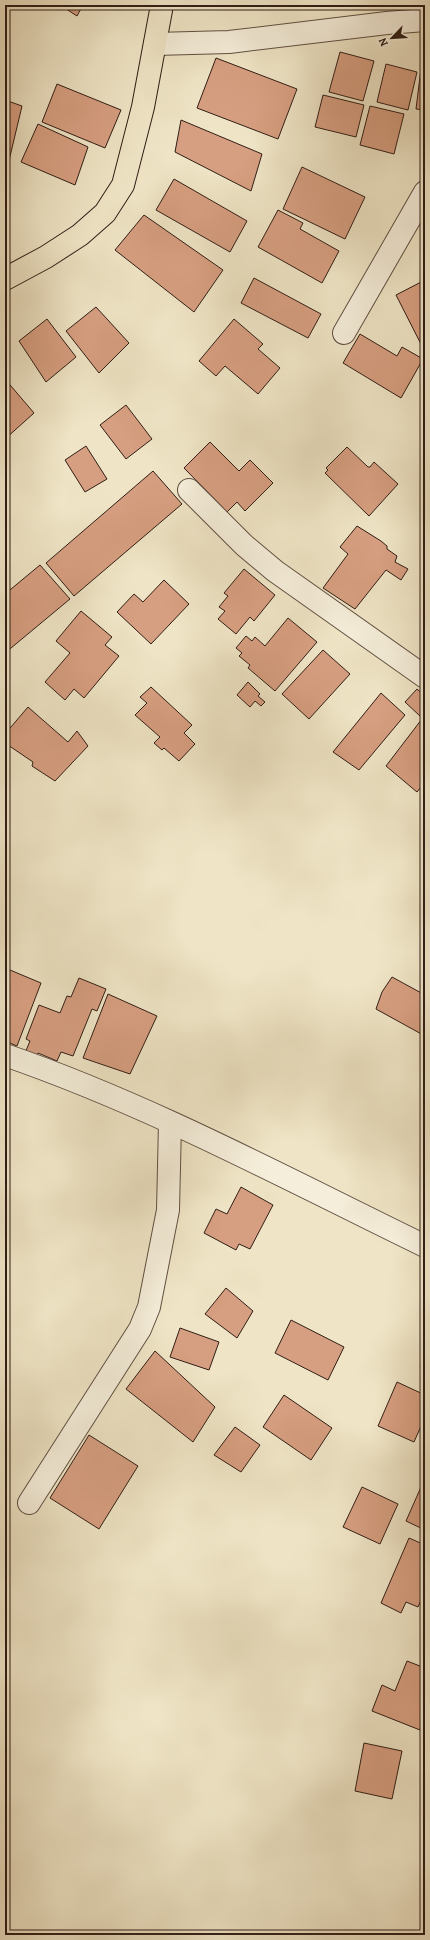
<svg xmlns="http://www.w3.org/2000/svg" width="430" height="1940" font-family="Alegreya,serif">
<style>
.building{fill:#d79f81;stroke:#301d16}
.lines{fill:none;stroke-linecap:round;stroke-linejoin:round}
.street-casing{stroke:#604f42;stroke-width:24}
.highway-casing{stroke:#301d16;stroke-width:24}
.street{stroke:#f5eeda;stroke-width:22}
.highway{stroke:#efe5c6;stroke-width:22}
</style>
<rect width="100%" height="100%" fill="#efe5c6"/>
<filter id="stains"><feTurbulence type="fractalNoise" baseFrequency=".005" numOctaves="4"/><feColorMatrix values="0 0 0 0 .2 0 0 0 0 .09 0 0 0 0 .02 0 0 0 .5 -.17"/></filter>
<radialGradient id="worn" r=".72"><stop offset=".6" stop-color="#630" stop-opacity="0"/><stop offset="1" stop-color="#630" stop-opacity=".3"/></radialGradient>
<g class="building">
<path d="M 60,5 L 83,5 L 77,16 Z"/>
<path d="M 425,36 L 425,110 L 416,109 Z"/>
<path d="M 340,52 L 374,61 L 363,101 L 329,92 Z"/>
<path d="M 216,58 L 297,89 L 278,139 L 197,108 Z"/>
<path d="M 386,64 L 417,72 L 408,110 L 377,102 Z"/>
<path d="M 57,84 L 121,110 L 105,148 L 42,122 Z"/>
<path d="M 323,95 L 364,105 L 356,137 L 315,127 Z"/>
<path d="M 5,100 L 22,106 L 7,169 L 5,168 Z"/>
<path d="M 370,106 L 404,114 L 394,154 L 360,145 Z"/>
<path d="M 181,120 L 262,154 L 251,191 L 175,152 Z"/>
<path d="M 38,124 L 88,147 L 75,185 L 21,162 Z"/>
<path d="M 302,167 L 365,197 L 345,239 L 283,209 Z"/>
<path d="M 174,179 L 247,221 L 230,252 L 156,210 Z"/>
<path d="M 278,210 L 303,223 L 300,229 L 339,251 L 322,283 L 258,247 Z"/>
<path d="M 144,215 L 223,270 L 194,312 L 115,250 Z"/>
<path d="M 254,278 L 321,314 L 308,338 L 241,303 Z"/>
<path d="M 425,280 L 425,352 L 396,295 Z"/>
<path d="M 96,307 L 129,343 L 99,373 L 66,331 Z"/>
<path d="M 47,319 L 76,357 L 46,382 L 19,341 Z"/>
<path d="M 234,319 L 263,344 L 258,349 L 280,368 L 258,394 L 225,366 L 216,376 L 199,361 Z"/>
<path d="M 360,334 L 397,356 L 402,347 L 423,359 L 401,398 L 343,363 Z"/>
<path d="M 5,379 L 34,413 L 5,439 Z"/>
<path d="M 126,405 L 152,439 L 126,459 L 100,425 Z"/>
<path d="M 210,442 L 239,471 L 250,460 L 273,483 L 245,511 L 237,502 L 227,512 L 184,468 Z"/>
<path d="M 86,446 L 107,479 L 85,492 L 65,460 Z"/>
<path d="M 347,447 L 368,467 L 370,467 L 374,462 L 398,484 L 369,516 L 325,473 L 328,470 L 326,468 Z"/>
<path d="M 153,471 L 182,504 L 74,596 L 46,563 Z"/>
<path d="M 357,526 L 381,541 L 387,546 L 387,549 L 397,556 L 395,562 L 408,569 L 401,580 L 386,570 L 355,609 L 323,588 L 348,554 L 340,547 Z"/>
<path d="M 40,565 L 70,599 L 5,653 L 5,594 Z"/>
<path d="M 244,569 L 275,595 L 254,621 L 250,617 L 236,634 L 218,619 L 225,611 L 219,607 L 228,596 L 224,593 Z"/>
<path d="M 164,580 L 189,604 L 151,644 L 117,612 L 134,594 L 143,602 Z"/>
<path d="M 81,611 L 112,637 L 105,645 L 119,656 L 84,698 L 74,689 L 65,700 L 45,682 L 70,653 L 56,641 Z"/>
<path d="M 288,618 L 317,642 L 275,691 L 248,668 L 250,665 L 239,656 L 242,653 L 236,648 L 246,636 L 252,641 L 255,637 L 265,646 Z"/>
<path d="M 323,650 L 350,674 L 309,719 L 282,694 Z"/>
<path d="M 248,682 L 260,694 L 258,696 L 265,702 L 261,706 L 255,701 L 250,707 L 237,695 Z"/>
<path d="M 151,687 L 192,725 L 184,733 L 195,744 L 179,761 L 164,748 L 162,750 L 154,743 L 160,737 L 135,715 L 147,703 L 140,697 Z"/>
<path d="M 417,689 L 425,696 L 425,713 L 421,717 L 405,702 Z"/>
<path d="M 381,693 L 405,715 L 359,770 L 333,752 Z"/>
<path d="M 28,707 L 68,742 L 77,731 L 88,746 L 55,781 L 32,766 L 33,762 L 5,743 L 5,734 Z"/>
<path d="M 425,715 L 425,782 L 417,792 L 386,766 Z"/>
<path d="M 10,970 L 41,983 L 17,1046 L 5,1041 L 5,984 Z"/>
<path d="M 392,977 L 425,995 L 425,1036 L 376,1009 L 382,992 Z"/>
<path d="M 79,978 L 106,989 L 97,1011 L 92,1009 L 73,1056 L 61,1052 L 57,1061 L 38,1053 L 36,1058 L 25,1053 L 30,1041 L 26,1039 L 39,1005 L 60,1013 L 67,996 L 71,997 Z"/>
<path d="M 108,994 L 157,1016 L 130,1074 L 83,1058 Z"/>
<path d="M 241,1187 L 273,1205 L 250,1249 L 239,1244 L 236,1250 L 204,1233 L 216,1209 L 227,1214 Z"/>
<path d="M 226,1288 L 253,1311 L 237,1338 L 205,1314 Z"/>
<path d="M 291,1320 L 344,1347 L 328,1380 L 275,1353 Z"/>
<path d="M 180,1328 L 219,1342 L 209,1370 L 170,1357 Z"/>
<path d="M 155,1351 L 215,1407 L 193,1442 L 126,1389 Z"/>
<path d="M 425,1359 L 425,1370 L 420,1367 Z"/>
<path d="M 397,1382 L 425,1395 L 425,1417 L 414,1442 L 378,1426 Z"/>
<path d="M 284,1395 L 332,1428 L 311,1460 L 263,1427 Z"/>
<path d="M 235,1427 L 260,1445 L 241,1472 L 214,1455 Z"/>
<path d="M 89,1435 L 138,1466 L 99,1529 L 50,1498 Z"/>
<path d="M 425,1478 L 425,1530 L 406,1521 Z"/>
<path d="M 362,1487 L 398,1504 L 380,1544 L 343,1527 Z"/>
<path d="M 409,1538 L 425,1545 L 425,1591 L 418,1607 L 406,1602 L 401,1613 L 381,1603 Z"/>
<path d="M 407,1661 L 425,1668 L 425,1718 L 420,1730 L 372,1711 L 382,1685 L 395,1691 Z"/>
<path d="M 364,1743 L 402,1751 L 392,1799 L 355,1791 Z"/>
</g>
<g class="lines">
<g class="street-casing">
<g id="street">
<path d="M 155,44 L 229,42 L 387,23 L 425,20"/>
<path d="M 344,333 L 425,192"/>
<path d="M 189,490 L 244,545 L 275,571 L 425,677"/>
<path d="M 5,1055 C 150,1105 287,1179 425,1246"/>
<path d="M 29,1503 L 140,1329 L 149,1307 L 168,1210 L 170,1123"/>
</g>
</g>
<g class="highway-casing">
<path id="highway" d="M 5,279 L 46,257 L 80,235 L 105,213 L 123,185 L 143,107 L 162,5"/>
</g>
<use href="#street" class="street"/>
<use href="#highway" class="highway"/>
</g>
<rect width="430" height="1940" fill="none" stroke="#efe5c6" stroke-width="20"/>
<rect x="6" y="6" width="418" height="1928" fill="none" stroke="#301d16" stroke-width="2"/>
<rect x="10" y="10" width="410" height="1920" fill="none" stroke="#301d16"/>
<g transform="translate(392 38) rotate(245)" stroke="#f5eeda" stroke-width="3" paint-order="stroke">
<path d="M0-3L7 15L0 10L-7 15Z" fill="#301d16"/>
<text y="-6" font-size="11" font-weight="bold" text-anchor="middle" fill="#301d16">N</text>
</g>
<rect width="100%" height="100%" filter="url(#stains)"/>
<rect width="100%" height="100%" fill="url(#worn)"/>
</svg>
